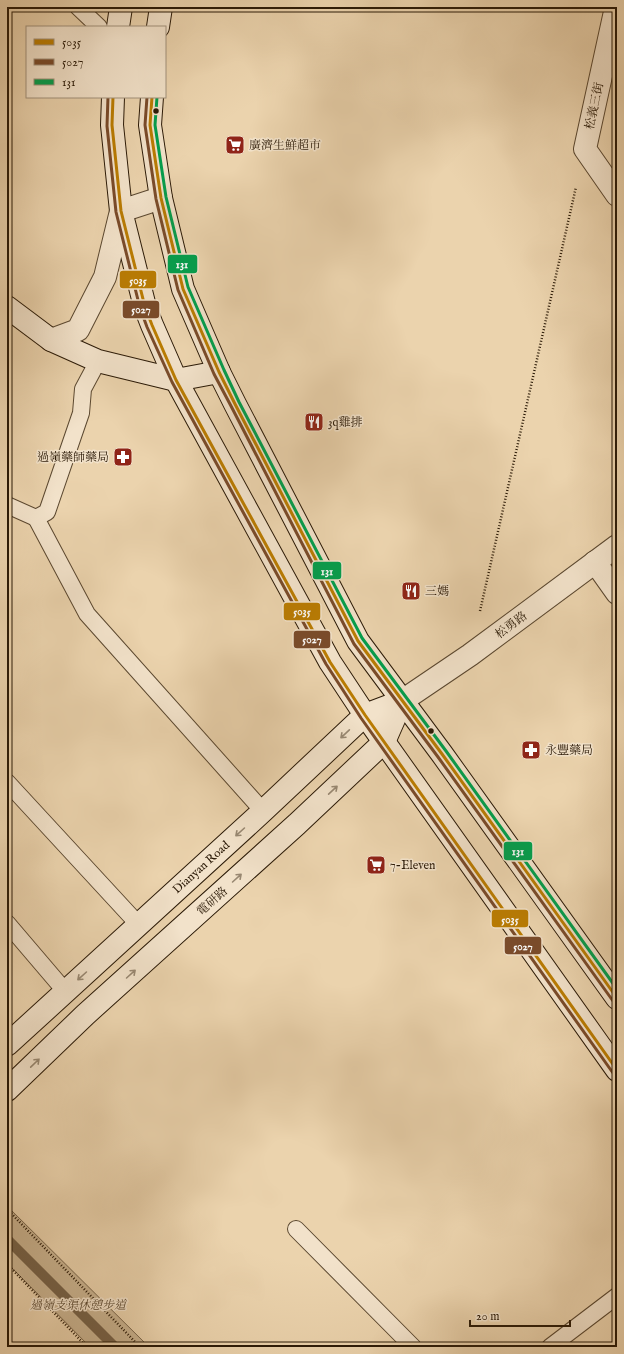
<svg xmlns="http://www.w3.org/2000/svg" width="624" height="1354" font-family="'IM FELL English','Noto Serif TC',serif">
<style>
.green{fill:#cab491;stroke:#7a674c}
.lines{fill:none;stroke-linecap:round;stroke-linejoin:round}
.stream{stroke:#776349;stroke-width:10}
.lane-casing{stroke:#5b4830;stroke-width:18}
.street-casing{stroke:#5b4830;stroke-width:24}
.secondary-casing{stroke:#2b1a07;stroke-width:24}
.path{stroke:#2b1a07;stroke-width:2.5;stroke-dasharray:1 2;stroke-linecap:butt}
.lane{stroke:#f2e2ca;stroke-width:16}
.street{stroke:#f2e2ca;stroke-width:22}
.secondary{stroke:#f2e2ca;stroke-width:22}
.bus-1-casing{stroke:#f2e2ca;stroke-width:6}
.bus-2-casing{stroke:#f2e2ca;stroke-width:6}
.bus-3-casing{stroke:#f2e2ca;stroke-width:6}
.bus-1{stroke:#ba7c02;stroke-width:3}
.bus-2{stroke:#7a4b2a;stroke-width:3}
.bus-3{stroke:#029f4d;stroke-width:3}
.oneway{stroke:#988872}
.bus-dot{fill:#2b1a07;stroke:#f2e2ca;stroke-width:1.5}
.labels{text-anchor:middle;stroke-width:3;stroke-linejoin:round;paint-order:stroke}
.street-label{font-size:12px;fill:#2b1a07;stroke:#f2e2ca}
.poi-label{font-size:12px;fill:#2b1a07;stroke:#f2e2ca;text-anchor:start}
.park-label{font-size:12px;font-style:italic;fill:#5b4830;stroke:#f2e2ca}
.line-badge{stroke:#f2e2ca;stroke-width:1.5}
.badge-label{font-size:11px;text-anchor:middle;font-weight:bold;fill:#fff}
</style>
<rect width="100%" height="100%" fill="#ebd3ad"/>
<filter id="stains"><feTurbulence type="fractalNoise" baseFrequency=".005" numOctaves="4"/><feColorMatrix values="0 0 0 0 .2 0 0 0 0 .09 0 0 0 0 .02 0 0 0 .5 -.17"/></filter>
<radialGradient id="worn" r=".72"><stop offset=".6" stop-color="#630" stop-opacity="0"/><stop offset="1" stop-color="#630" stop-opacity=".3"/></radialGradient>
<path class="green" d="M 7,1206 L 149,1347 L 90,1347 L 7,1263 Z"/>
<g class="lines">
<path class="stream" d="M 7,1239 L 115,1347"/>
<g class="lane-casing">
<g id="lane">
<path d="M 78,7 L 99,27"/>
<path d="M 7,505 L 36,518 L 47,512 L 81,413 L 83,389 L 98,361"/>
<path d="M 36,518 L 87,614 L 263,811"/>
<path d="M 7,782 L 138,924"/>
<path d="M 7,923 L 65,991"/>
<path d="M 296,1229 L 413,1347"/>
<path d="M 550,1347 L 617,1296"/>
</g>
</g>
<g class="street-casing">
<g id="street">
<path d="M 616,7 L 585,149 L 617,195"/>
<path d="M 51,340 L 78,330 L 105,277 L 121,211 L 161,198"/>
<path d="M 595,562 L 617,593"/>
<path d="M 402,701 L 470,655 L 617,546"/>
</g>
</g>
<g class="secondary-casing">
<g id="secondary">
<path d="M 118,27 L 121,7"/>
<path d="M 158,27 L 161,7"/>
<path d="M 113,97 L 112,125 L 121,211 L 145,307 L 152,325 L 176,380 L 330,662 L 365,715 L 617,1070"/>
<path d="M 152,97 L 150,125 L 161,198 L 183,289 L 219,372 L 235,404 L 358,641 L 442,754 L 617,998"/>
<path d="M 7,307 L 51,340 L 98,361 L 176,380 L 219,372"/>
<path d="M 7,1045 L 263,811 L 365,715 L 402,701"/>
<path d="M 7,1090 L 85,1015 L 297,824 L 384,742 L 402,701"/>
</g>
</g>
<g class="path">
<path d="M 480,611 L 576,187"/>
<path d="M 7,1209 L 140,1347"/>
<path d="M 7,1264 L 87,1347"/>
</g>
<use href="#lane" class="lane"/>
<use href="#street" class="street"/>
<use href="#secondary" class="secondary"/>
<g class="bus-1-casing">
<g id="bus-1">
<path d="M 113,97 L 112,125 L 121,211 L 145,307 L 152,325 L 176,380 L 330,662 L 365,715 L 617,1070"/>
<path d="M 152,97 L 150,125 L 161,198 L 183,289 L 219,372 L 235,404 L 358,641 L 442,754 L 617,998"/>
</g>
</g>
<g class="bus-2-casing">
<g id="bus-2">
<path d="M 108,97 L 107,126 L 116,212 L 140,308 L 147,327 L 172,382 L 326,664 L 361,718 L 613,1073"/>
<path d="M 147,97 L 145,125 L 156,199 L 178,290 L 214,374 L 231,406 L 354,644 L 438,757 L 613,1001"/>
</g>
</g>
<g class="bus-3-casing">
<path id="bus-3" d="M 157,97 L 155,125 L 166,197 L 188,287 L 224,370 L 239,402 L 362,638 L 446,751 L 617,989"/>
</g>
<use href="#bus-1" class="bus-1"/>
<use href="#bus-2" class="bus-2"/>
<use href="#bus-3" class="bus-3"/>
</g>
<defs><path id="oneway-shaft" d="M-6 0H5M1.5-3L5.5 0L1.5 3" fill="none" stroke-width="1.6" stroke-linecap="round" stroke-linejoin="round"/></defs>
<g class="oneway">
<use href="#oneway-shaft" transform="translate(345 734) rotate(137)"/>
<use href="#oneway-shaft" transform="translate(333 790) rotate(-43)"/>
<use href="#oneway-shaft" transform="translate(240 832) rotate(138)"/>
<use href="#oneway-shaft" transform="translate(237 878) rotate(-42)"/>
<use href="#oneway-shaft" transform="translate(131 974) rotate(-42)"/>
<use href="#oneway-shaft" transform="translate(82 976) rotate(138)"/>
<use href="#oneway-shaft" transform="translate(35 1063) rotate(-44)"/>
</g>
<defs>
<g id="supermarket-square" transform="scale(1)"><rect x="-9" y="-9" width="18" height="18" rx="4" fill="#8f2418" stroke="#f2e2ca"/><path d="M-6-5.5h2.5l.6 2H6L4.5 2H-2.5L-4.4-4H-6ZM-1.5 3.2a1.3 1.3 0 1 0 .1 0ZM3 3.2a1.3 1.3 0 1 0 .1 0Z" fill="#fff"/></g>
<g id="restaurant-square" transform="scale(1)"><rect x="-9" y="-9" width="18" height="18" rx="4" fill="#8f2418" stroke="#f2e2ca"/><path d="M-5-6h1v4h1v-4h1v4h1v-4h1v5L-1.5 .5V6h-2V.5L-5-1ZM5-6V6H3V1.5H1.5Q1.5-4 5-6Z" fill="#fff"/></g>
<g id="pharmacy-square" transform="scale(1)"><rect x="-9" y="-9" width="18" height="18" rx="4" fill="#8f2418" stroke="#f2e2ca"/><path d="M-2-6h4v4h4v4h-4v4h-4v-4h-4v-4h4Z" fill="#fff"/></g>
</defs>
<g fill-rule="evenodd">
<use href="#supermarket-square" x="235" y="145"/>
<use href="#restaurant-square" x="314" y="422"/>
<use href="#pharmacy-square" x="123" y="457"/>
<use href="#restaurant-square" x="411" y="591"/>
<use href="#pharmacy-square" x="531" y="750"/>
<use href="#supermarket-square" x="376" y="865"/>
</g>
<g class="bus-dot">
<circle cx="156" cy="111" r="3.5"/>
<circle cx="431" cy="731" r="3.5"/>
</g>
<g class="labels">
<g class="street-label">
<text transform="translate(594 106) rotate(-78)" y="4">松義三街</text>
<text transform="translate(511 625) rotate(-37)" y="4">松勇路</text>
<text transform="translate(201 867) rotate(-42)" y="4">Dianyan Road</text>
<text transform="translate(212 901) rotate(-42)" y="4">電研路</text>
</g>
<g class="poi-label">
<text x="249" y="149">廣濟生鮮超市</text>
<text x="328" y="426">3q雞排</text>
<text x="109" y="461" text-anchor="end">過嶺藥師藥局</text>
<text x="425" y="595">三媽</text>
<text x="545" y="754">永豐藥局</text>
<text x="390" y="869">7-Eleven</text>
</g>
<g class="park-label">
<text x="78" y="1309">過嶺支渠休憩步道</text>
</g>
</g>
<g class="line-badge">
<rect x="167" y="254" width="31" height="20" rx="4" fill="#029f4d"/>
<rect x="119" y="270" width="38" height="19" rx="4" fill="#ba7c02"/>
<rect x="122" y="300" width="38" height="19" rx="4" fill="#7a4b2a"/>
<rect x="312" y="561" width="30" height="19" rx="4" fill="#029f4d"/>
<rect x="283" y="602" width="38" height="19" rx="4" fill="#ba7c02"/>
<rect x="293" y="630" width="38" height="19" rx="4" fill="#7a4b2a"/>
<rect x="503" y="841" width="30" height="20" rx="4" fill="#029f4d"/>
<rect x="491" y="909" width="38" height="19" rx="4" fill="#ba7c02"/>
<rect x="504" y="936" width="38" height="19" rx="4" fill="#7a4b2a"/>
</g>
<g class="badge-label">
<text x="182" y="268">131</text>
<text x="138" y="284">5035</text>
<text x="141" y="313">5027</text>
<text x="327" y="575">131</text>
<text x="302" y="615">5035</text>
<text x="312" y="643">5027</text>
<text x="518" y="855">131</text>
<text x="510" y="923">5035</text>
<text x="523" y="950">5027</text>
</g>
<rect width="624" height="1354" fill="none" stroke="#ebd3ad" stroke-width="24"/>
<rect x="8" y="8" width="608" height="1338" fill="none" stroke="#2b1a07" stroke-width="2"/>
<rect x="12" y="12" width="600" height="1330" fill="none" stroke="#2b1a07"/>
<rect x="26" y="26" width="140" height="72" fill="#f2e2ca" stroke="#a2927c"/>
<rect x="34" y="39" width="20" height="6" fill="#ba7c02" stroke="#a2927c"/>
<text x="62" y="46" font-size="12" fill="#2b1a07">5035</text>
<rect x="34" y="59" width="20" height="6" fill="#7a4b2a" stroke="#a2927c"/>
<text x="62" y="66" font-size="12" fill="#2b1a07">5027</text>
<rect x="34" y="79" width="20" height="6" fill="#029f4d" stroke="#a2927c"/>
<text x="62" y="86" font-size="12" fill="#2b1a07">131</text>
<path d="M470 1320v6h100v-6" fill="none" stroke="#2b1a07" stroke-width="2"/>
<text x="476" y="1320" font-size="12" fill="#2b1a07" stroke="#f2e2ca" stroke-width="3" paint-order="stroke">20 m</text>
<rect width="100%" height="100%" filter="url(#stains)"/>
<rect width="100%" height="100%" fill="url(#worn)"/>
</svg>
